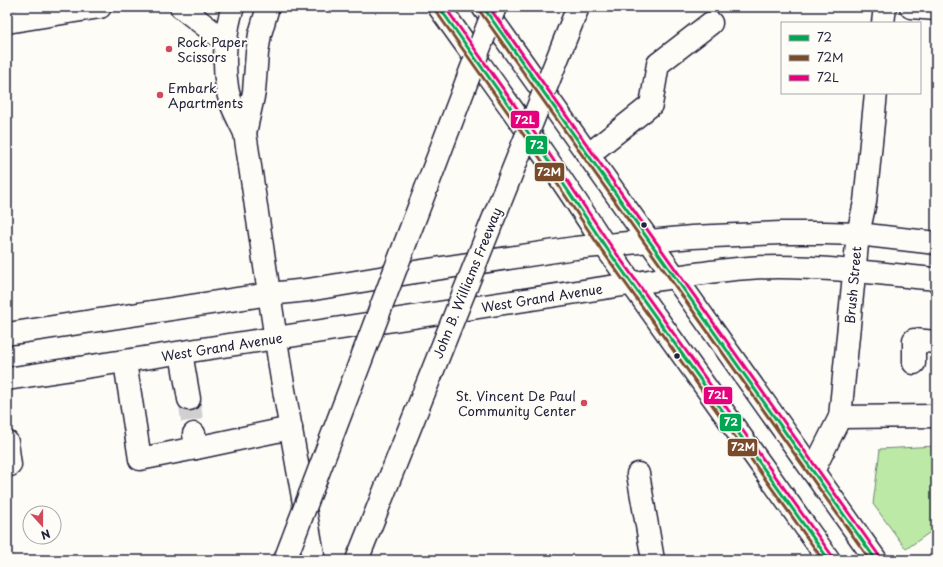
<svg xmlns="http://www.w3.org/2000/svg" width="943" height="567" font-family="'Playpen Sans',sans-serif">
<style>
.green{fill:#bde9a7;stroke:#708671}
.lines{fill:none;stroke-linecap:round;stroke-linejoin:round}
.minor-tunnel{stroke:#d1d0d1;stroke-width:22;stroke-dasharray:22 11;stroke-linecap:butt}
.minor-casing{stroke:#22223b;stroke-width:25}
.major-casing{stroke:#22223b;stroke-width:25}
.minor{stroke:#fdfcf7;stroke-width:22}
.major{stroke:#fdfcf7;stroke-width:22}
.highway-bridge-casing{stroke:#22223b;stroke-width:25;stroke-linecap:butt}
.highway-bridge{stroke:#fdfcf7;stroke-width:22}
.bus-1-casing{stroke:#fdfcf7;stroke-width:6}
.bus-2-casing{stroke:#fdfcf7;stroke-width:6}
.bus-3-casing{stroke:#fdfcf7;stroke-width:6}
.bus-1{stroke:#00a651;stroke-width:3}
.bus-2{stroke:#7a4b2a;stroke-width:3}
.bus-3{stroke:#e5007d;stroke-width:3}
.poi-dot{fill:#d1495b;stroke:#fdfcf7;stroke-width:1.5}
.bus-dot{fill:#22223b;stroke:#fdfcf7;stroke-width:1.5}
.labels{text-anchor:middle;stroke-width:4;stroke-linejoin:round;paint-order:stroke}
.poi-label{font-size:13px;fill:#22223b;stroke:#fdfcf7;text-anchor:start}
.street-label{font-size:13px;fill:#22223b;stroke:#fdfcf7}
.line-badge{stroke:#fdfcf7;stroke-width:1.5}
.badge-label{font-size:11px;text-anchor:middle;font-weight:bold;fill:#fff}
</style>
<rect width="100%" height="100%" fill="#fdfcf7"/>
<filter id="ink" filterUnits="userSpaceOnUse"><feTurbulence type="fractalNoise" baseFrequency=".025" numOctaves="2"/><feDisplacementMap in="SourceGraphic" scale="8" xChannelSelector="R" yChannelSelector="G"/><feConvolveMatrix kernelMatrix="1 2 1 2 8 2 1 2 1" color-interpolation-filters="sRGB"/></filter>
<g filter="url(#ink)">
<path class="green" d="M 936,446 L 936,528 L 906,549 L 873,504 L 880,449 Z"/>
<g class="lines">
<path class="minor-tunnel" d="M 189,399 L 194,434"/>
<g class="minor-casing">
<g id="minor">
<path d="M 181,7 L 226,42"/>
<path d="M 911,7 L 936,9"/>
<path d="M 7,22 L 100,7"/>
<path d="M 883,23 L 885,7"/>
<path d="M 588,155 L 651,105 L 658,64 L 711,23"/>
<path d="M 181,353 L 189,399"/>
<path d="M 125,362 L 140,459 L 196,448 L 194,434"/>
<path d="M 914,363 L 914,340 L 936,342"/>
<path d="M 840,417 L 936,416"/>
<path d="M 7,442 L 10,465 L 7,465"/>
<path d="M 196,448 L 291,428"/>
<path d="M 813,471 L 840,417 L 858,234 L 865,202 L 876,93"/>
<path d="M 638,474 L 653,560"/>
</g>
</g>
<g class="major-casing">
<g id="major">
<path d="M 233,7 C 225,29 223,64 227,87 C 229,103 238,118 245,133 L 281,373 L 314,560"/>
<path d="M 439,7 C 495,86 553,164 605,246 L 829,560"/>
<path d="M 483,7 L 876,560"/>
<path d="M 245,133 L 254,92 L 257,53 L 260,34 L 268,7"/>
<path d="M 7,334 L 270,294 L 308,290 L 415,272 L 575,248 L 692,237 L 781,233 L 825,233 L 858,234 L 936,243"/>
<path d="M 7,379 L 675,277 C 709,272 743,267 778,267 C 831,267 883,274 936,279"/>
</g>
</g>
<use href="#minor" class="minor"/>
<use href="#major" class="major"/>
<g class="highway-bridge-casing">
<g id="highway-bridge">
<path d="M 285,560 L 495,7"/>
<path d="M 357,560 L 578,7"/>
</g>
</g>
<use href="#highway-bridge" class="highway-bridge"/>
<g class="bus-1-casing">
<g id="bus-1">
<path d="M 439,7 L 544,155 L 605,246 L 829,560"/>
<path d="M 483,7 L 876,560"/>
</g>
</g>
<g class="bus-2-casing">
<g id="bus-2">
<path d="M 435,10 L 540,158 L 601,249 L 823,560"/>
<path d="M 479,10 L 870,560"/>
</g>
</g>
<g class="bus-3-casing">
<g id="bus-3">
<path d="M 445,7 L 548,152 L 609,243 L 833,557"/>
<path d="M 489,7 L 880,557"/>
</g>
</g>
<use href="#bus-1" class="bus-1"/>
<use href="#bus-2" class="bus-2"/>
<use href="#bus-3" class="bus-3"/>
</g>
</g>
<g class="poi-dot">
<circle cx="169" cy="49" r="4"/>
<circle cx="160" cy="95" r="4"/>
<circle cx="584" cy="403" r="4"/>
</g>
<g class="bus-dot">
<circle cx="644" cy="225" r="3.5"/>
<circle cx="677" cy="356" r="3.5"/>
</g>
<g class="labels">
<g class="poi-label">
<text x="177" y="47">Rock Paper<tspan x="177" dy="15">Scissors</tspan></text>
<text x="168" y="93">Embark<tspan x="168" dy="15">Apartments</tspan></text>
<text x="576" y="401" text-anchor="end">St. Vincent De Paul<tspan x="576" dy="15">Community Center</tspan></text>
</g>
<g class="street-label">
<text transform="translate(467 283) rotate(-68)" y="5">John B. Williams Freeway</text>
<text transform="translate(853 285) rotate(-85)" y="5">Brush Street</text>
<text transform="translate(542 298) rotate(-9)" y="5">West Grand Avenue</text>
<text transform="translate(222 347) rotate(-9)" y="5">West Grand Avenue</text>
</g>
</g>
<g class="line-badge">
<rect x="510" y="110" width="30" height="19" rx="4" fill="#e5007d"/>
<rect x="525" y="135" width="23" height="20" rx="4" fill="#00a651"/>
<rect x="534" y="162" width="31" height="20" rx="4" fill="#7a4b2a"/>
<rect x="703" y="386" width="30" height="19" rx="4" fill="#e5007d"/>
<rect x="719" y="413" width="23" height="19" rx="4" fill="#00a651"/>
<rect x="727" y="438" width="31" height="19" rx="4" fill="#7a4b2a"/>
</g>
<g class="badge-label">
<text x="525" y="124">72L</text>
<text x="537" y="149">72</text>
<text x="549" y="176">72M</text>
<text x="718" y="399">72L</text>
<text x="731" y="426">72</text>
<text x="743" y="451">72M</text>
</g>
<rect width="943" height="567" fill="none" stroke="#fdfcf7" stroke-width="24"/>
<rect x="12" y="12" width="919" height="543" fill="none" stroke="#22223b" stroke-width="1.5" filter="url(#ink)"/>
<rect x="781" y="22" width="140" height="72" fill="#fdfcf7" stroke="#a5a5ac"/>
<rect x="789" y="35" width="20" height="6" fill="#00a651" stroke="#a5a5ac"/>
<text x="817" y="42" font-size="12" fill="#22223b">72</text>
<rect x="789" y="55" width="20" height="6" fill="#7a4b2a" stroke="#a5a5ac"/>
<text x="817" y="62" font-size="12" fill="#22223b">72M</text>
<rect x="789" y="75" width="20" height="6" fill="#e5007d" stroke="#a5a5ac"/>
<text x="817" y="82" font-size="12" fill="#22223b">72L</text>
<g transform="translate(42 525) rotate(159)"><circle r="19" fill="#fdfcf7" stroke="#a5a5ac"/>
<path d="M0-3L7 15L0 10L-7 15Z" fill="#d1495b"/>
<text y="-6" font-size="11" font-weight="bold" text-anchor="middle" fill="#22223b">N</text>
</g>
</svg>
